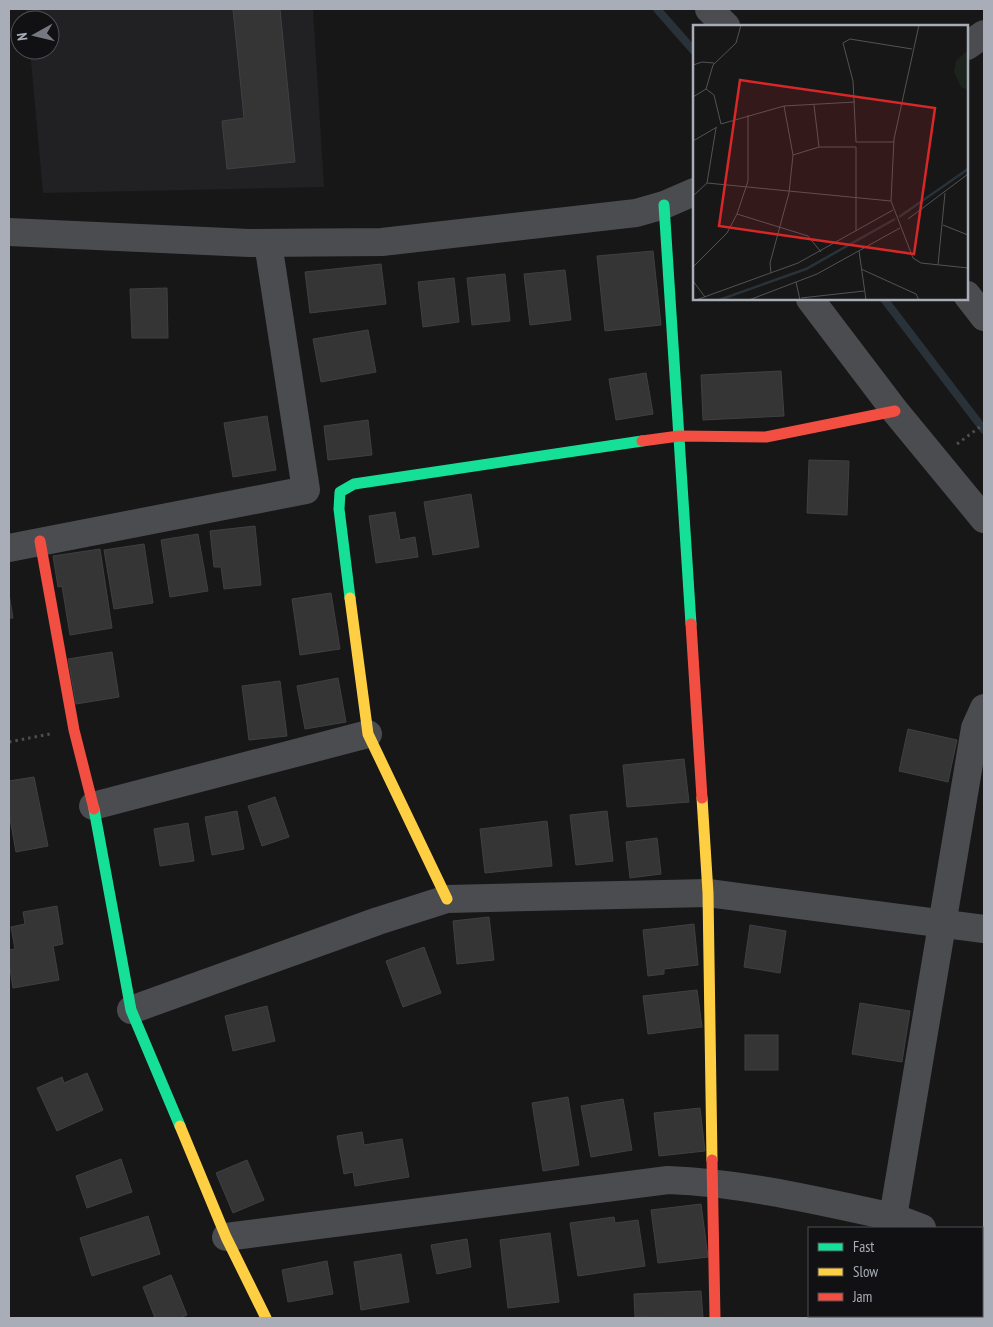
<svg xmlns="http://www.w3.org/2000/svg" width="993" height="1327" font-family="'PT Sans Narrow',sans-serif">
<style>
.built{fill:#212123}
.lines{fill:none;stroke-linecap:round;stroke-linejoin:round}
.stream{stroke:#2a3239;stroke-width:8}
.building{fill:#353536;stroke:#3f4043}
.path{stroke:#4d4e52;stroke-width:3;stroke-dasharray:2.5 4;stroke-linecap:butt}
.street{stroke:#4b4c50;stroke-width:28}
.fast{stroke:#16e098;stroke-width:11}
.slow{stroke:#ffcf43;stroke-width:11}
.jam{stroke:#f24e42;stroke-width:11}
.inset-river{fill:none;stroke:#2a3239;stroke-width:2.5}
.inset-road{fill:none;stroke:#515357;stroke-width:1}
.view{fill:#d62828;fill-opacity:0.15;stroke:#d62828;stroke-width:2.5}
.inset-edge{fill:none;stroke:#a8adb8;stroke-width:2.5}
</style>
<rect width="100%" height="100%" fill="#171717"/>
<path class="built" d="M 26,9 L 313,9 L 324,187 L 43,193 L 30,50 L 50,50 L 50,20 L 27,20 Z"/>
<g class="lines">
<g class="stream">
<path d="M 657,9 L 694,51"/>
<path d="M 884,299 L 984,430"/>
</g>
</g>
<g class="building">
<path d="M 233,9 L 280,9 L 295,162 L 227,169 L 222,121 L 244,118 Z"/>
<path d="M 653,251 L 661,325 L 605,331 L 597,256 Z"/>
<path d="M 381,264 L 386,304 L 310,313 L 305,272 Z"/>
<path d="M 565,270 L 571,320 L 530,325 L 524,274 Z"/>
<path d="M 505,274 L 510,321 L 472,325 L 467,278 Z"/>
<path d="M 454,278 L 459,322 L 423,327 L 418,282 Z"/>
<path d="M 167,288 L 168,338 L 132,338 L 130,289 Z"/>
<path d="M 368,330 L 376,372 L 321,382 L 313,339 Z"/>
<path d="M 781,371 L 784,416 L 703,420 L 701,375 Z"/>
<path d="M 646,373 L 653,414 L 616,420 L 609,379 Z"/>
<path d="M 267,416 L 276,470 L 233,477 L 224,423 Z"/>
<path d="M 368,420 L 372,455 L 328,460 L 324,426 Z"/>
<path d="M 809,460 L 849,461 L 847,515 L 807,513 Z"/>
<path d="M 471,494 L 479,547 L 433,555 L 424,502 Z"/>
<path d="M 395,512 L 400,540 L 415,537 L 418,557 L 376,563 L 369,516 Z"/>
<path d="M 255,526 L 261,585 L 224,589 L 221,567 L 214,567 L 210,531 Z"/>
<path d="M 198,534 L 208,591 L 170,597 L 161,540 Z"/>
<path d="M 144,544 L 153,603 L 114,609 L 104,550 Z"/>
<path d="M 100,549 L 112,628 L 70,635 L 62,586 L 58,587 L 53,556 Z"/>
<path d="M 331,593 L 340,649 L 300,655 L 292,599 Z"/>
<path d="M 9,594 L 13,618 L 9,618 Z"/>
<path d="M 112,652 L 119,697 L 76,704 L 68,659 Z"/>
<path d="M 338,678 L 346,722 L 305,729 L 297,686 Z"/>
<path d="M 280,681 L 287,736 L 249,740 L 242,686 Z"/>
<path d="M 908,729 L 957,740 L 948,782 L 899,771 Z"/>
<path d="M 684,759 L 689,802 L 627,807 L 623,765 Z"/>
<path d="M 34,777 L 48,846 L 16,852 L 9,813 L 9,781 Z"/>
<path d="M 275,797 L 289,837 L 262,846 L 248,806 Z"/>
<path d="M 237,811 L 244,849 L 212,855 L 205,817 Z"/>
<path d="M 607,811 L 613,861 L 576,865 L 570,815 Z"/>
<path d="M 547,821 L 552,866 L 485,873 L 480,829 Z"/>
<path d="M 188,823 L 194,861 L 160,866 L 154,829 Z"/>
<path d="M 657,838 L 661,874 L 630,878 L 626,842 Z"/>
<path d="M 57,906 L 63,944 L 53,946 L 59,980 L 13,988 L 9,963 L 9,950 L 15,949 L 11,927 L 25,924 L 23,912 Z"/>
<path d="M 489,917 L 494,960 L 457,964 L 453,921 Z"/>
<path d="M 694,924 L 698,965 L 664,969 L 664,974 L 648,976 L 643,930 Z"/>
<path d="M 750,925 L 786,931 L 780,973 L 744,967 Z"/>
<path d="M 424,947 L 441,993 L 403,1007 L 386,961 Z"/>
<path d="M 697,990 L 702,1027 L 648,1034 L 643,996 Z"/>
<path d="M 860,1003 L 910,1011 L 902,1062 L 852,1054 Z"/>
<path d="M 267,1006 L 275,1041 L 233,1051 L 225,1016 Z"/>
<rect x="745" y="1035" width="33" height="35"/>
<path d="M 87,1073 L 103,1110 L 57,1131 L 37,1088 L 62,1077 L 64,1083 Z"/>
<path d="M 568,1097 L 579,1165 L 543,1171 L 532,1103 Z"/>
<path d="M 623,1099 L 632,1150 L 591,1157 L 581,1106 Z"/>
<path d="M 700,1108 L 705,1151 L 659,1156 L 654,1113 Z"/>
<path d="M 362,1132 L 364,1145 L 402,1139 L 409,1177 L 355,1186 L 353,1172 L 344,1174 L 337,1136 Z"/>
<path d="M 121,1159 L 132,1192 L 87,1208 L 76,1176 Z"/>
<path d="M 247,1160 L 264,1200 L 233,1213 L 216,1173 Z"/>
<path d="M 701,1204 L 708,1257 L 658,1263 L 651,1210 Z"/>
<path d="M 148,1216 L 160,1254 L 92,1276 L 80,1238 Z"/>
<path d="M 614,1217 L 615,1223 L 638,1220 L 645,1266 L 578,1276 L 570,1223 Z"/>
<path d="M 550,1233 L 559,1302 L 508,1308 L 500,1240 Z"/>
<path d="M 467,1239 L 471,1267 L 437,1274 L 431,1245 Z"/>
<path d="M 401,1254 L 409,1302 L 361,1310 L 354,1262 Z"/>
<path d="M 327,1261 L 333,1294 L 288,1302 L 282,1270 Z"/>
<path d="M 171,1275 L 187,1315 L 180,1318 L 155,1318 L 143,1287 Z"/>
<path d="M 701,1291 L 703,1318 L 635,1317 L 634,1294 Z"/>
<path d="M 984,1298 L 984,1318 L 972,1318 L 974,1316 L 982,1316 L 982,1302 Z"/>
<path d="M 896,1316 L 965,1316 L 964,1318 L 898,1318 Z"/>
</g>
<g class="lines">
<g class="path">
<path d="M 957,444 L 984,424"/>
<path d="M 9,742 L 50,734"/>
</g>
<g class="street">
<path d="M 709,9 L 726,26"/>
<path d="M 967,46 L 984,34"/>
<path d="M 9,232 L 249,243 L 382,242 L 636,213 L 664,205 L 694,192"/>
<path d="M 967,295 L 984,317"/>
<path d="M 810,299 L 895,411 L 984,519"/>
<path d="M 9,548 L 306,490 L 268,243"/>
<path d="M 93,806 L 368,734"/>
<path d="M 131,1010 L 378,921 L 447,899 L 708,893 L 984,929"/>
<path d="M 922,1228 L 893,1217 L 975,728 L 984,708"/>
<path d="M 226,1237 L 668,1180 C 745,1183 819,1201 893,1217"/>
<path d="M 982,1252 L 984,1253"/>
</g>
<g class="fast">
<path d="M 664,205 L 691,624"/>
<path d="M 350,598 L 339,509 L 340,492 L 354,484 L 642,441"/>
<path d="M 94,809 L 131,1010 L 180,1126"/>
</g>
<g class="slow">
<path d="M 350,598 L 368,734 L 447,899"/>
<path d="M 702,798 L 708,893 L 712,1160"/>
<path d="M 180,1126 L 226,1237 L 266,1318"/>
</g>
<g class="jam">
<path d="M 642,441 L 679,436 L 766,437 L 895,411"/>
<path d="M 40,541 L 74,730 L 94,809"/>
<path d="M 691,624 L 702,798"/>
<path d="M 712,1160 L 715,1318"/>
</g>
</g>
<g transform="translate(693 25)">
<rect width="275" height="275" fill="#171717"/>
<path d="M 275,25 L 275,65 L 268,62 L 261,47 L 263,36 Z" fill="#1d241e"/>
<path class="inset-river" d="M 206,192 L 275,144M 26,275 L 113,244 L 202,194"/>
<path class="inset-road" d="M 48,0 L 43,18 L 20,40 L 13,64 L 21,70 L 28,99 L 91,81 L 162,77M 226,0 L 201,114 L 198,176 L 220,233 L 228,238 L 275,243M 0,40 L 9,37 L 21,38M 0,72 L 13,64M 121,80 L 126,122M 23,103 L 14,158 L 198,176M 0,116 L 24,102M 201,117 L 163,117 L 160,56 L 150,18 L 157,14 L 219,24M 100,130 L 126,122 L 163,122 L 163,206M 0,171 L 14,158M 44,189 L 55,156 L 55,90M 215,194 L 275,149M 250,200 L 275,210M 166,226 L 173,275M 245,240 L 252,168M 0,242 L 34,208 L 44,189 L 115,211 L 128,227M 168,244 L 223,269 L 226,275M 78,248 L 77,238 L 96,168 L 100,130 L 91,81M 0,256 L 12,272M 103,257 L 107,275M 108,273 L 171,266M 3,275 L 105,238 L 200,185M 56,275 L 124,249 L 207,203"/>
<path class="view" d="M 47,55 L 242,83 L 221,229 L 26,201 Z"/>
<rect width="275" height="275" class="inset-edge"/>
</g>
<rect width="993" height="1327" fill="none" stroke="#a8adb8" stroke-width="20"/>
<rect x="808" y="1227" width="175" height="90" fill="#111113" stroke="#4d4f55"/>
<rect x="818" y="1243" width="25" height="8" fill="#16e098" stroke="#4d4f55"/>
<text x="853" y="1252" font-size="15" fill="#a8adb8">Fast</text>
<rect x="818" y="1268" width="25" height="8" fill="#ffcf43" stroke="#4d4f55"/>
<text x="853" y="1277" font-size="15" fill="#a8adb8">Slow</text>
<rect x="818" y="1293" width="25" height="8" fill="#f24e42" stroke="#4d4f55"/>
<text x="853" y="1302" font-size="15" fill="#a8adb8">Jam</text>
<g transform="translate(35 35) rotate(262)"><circle r="24" fill="#111113" stroke="#4d4f55"/>
<path d="M0-4L9 19L0 12L-9 19Z" fill="#757880"/>
<text y="-8" font-size="14" font-weight="bold" text-anchor="middle" fill="#a8adb8">N</text>
</g>
</svg>
